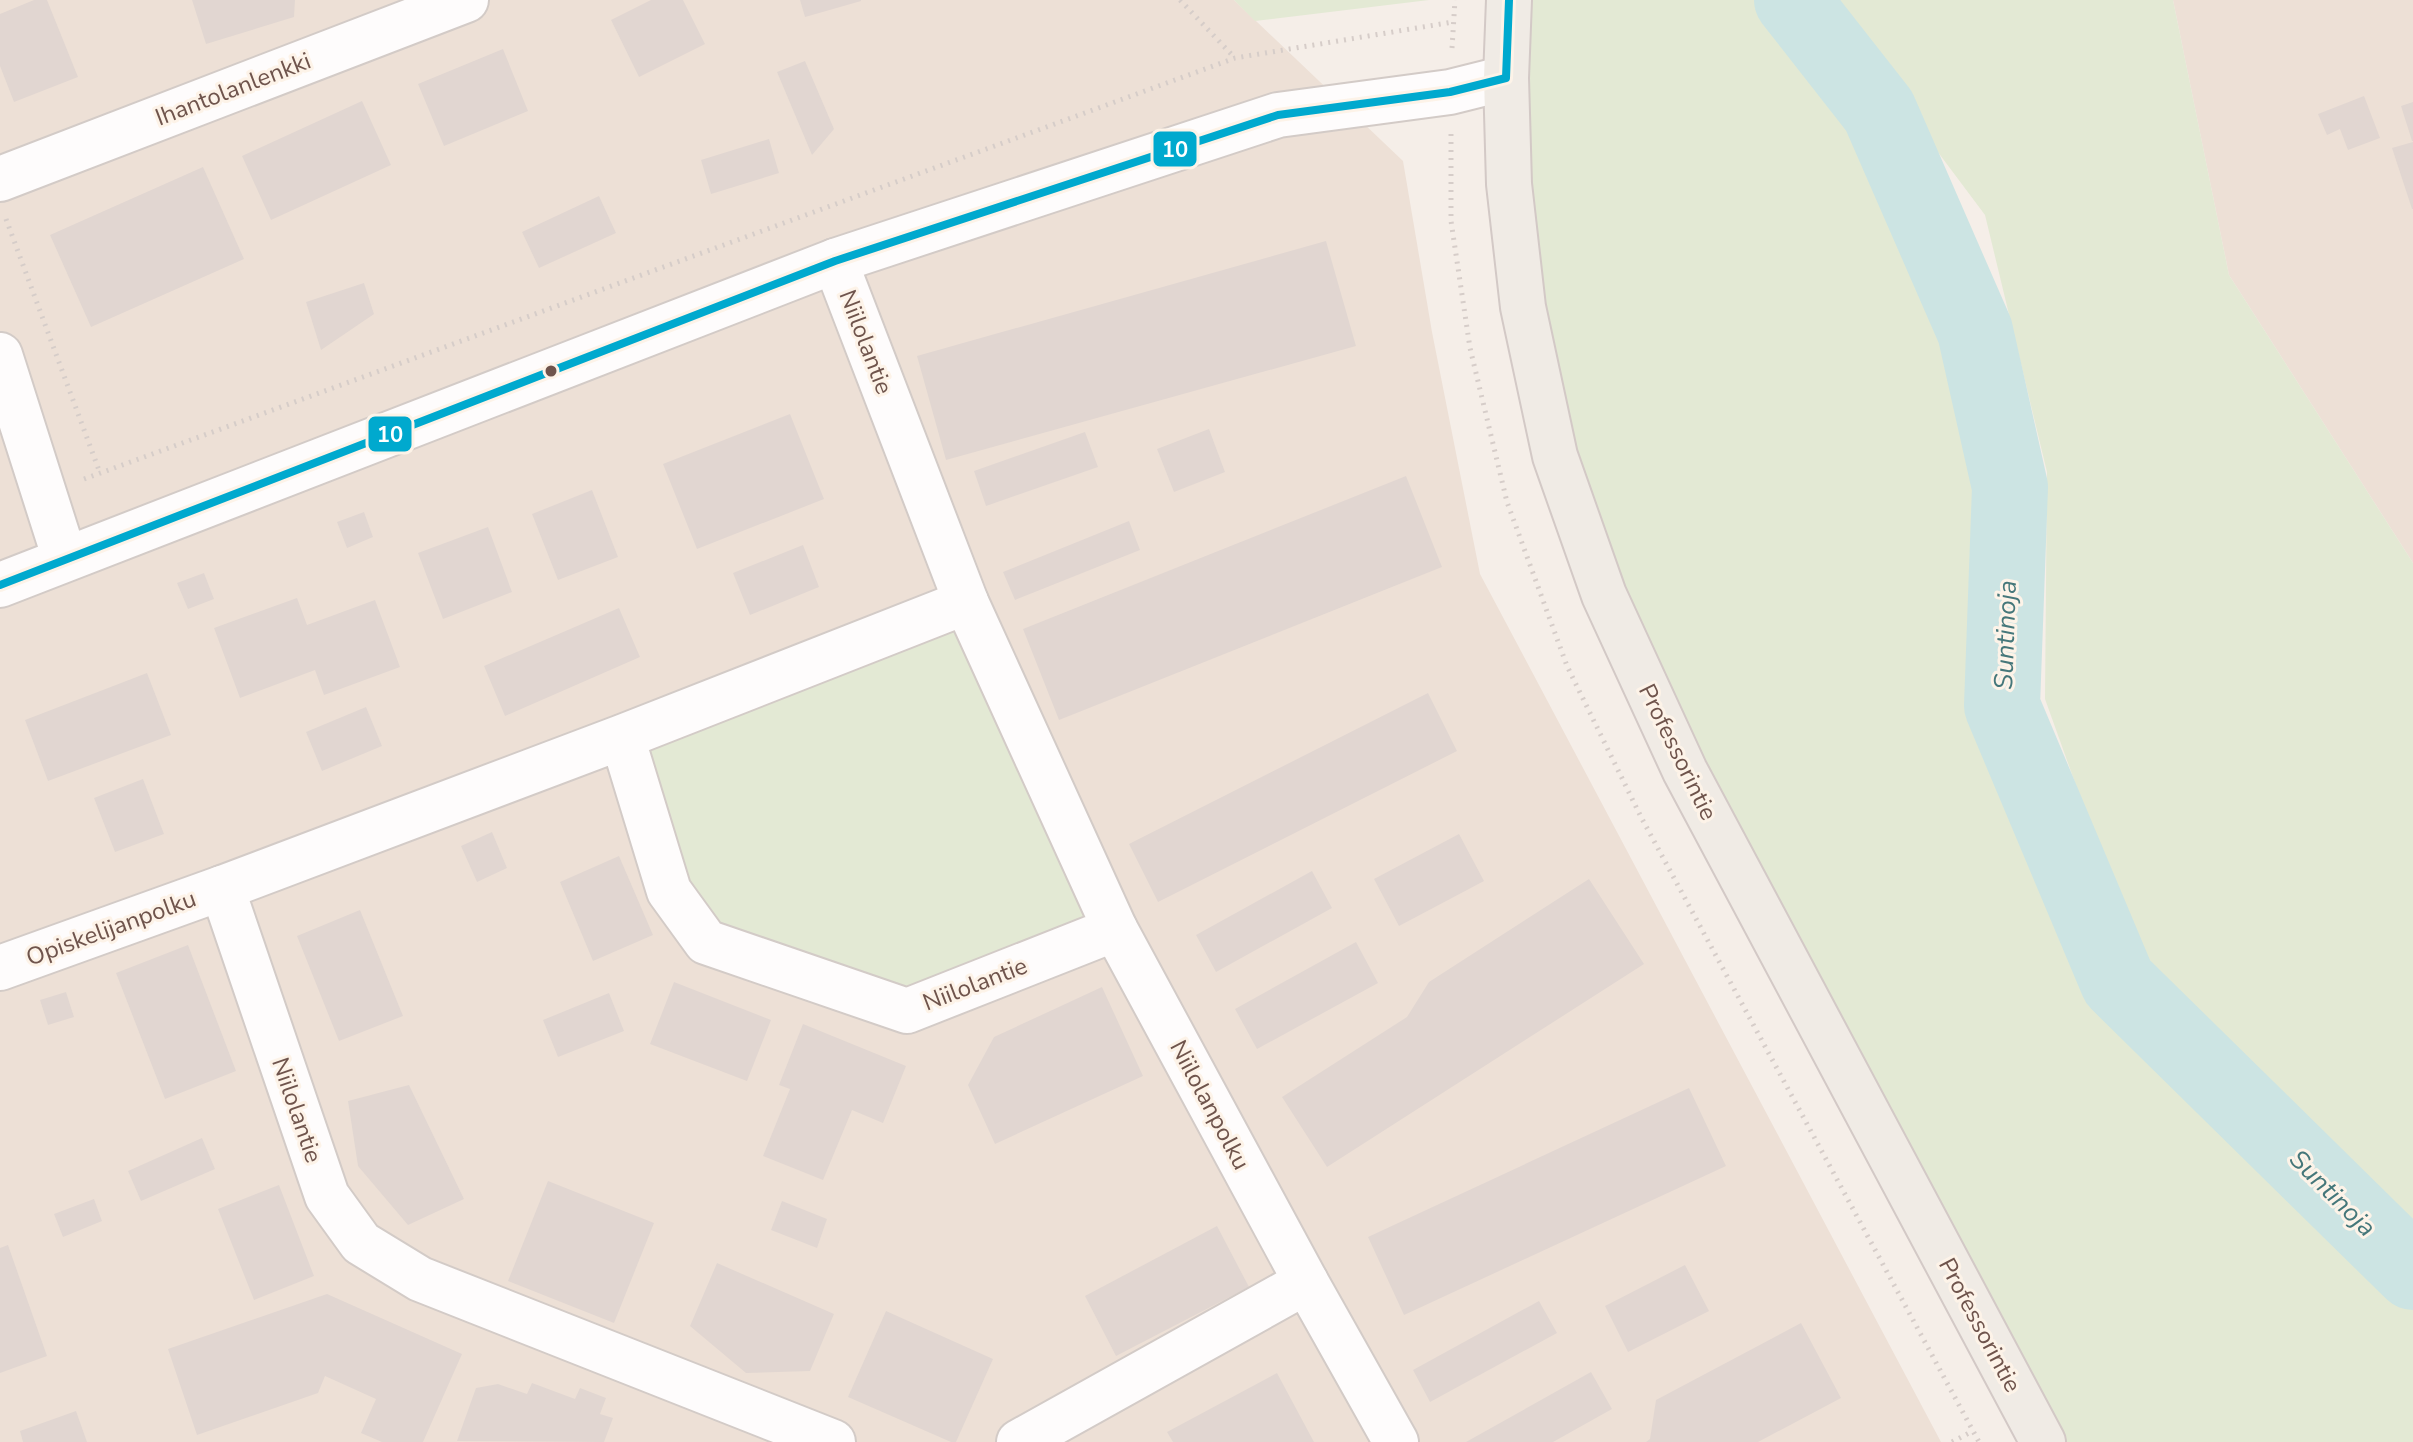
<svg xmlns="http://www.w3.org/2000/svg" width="2413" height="1442" font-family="'Nunito Sans',sans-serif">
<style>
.residential{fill:#ede0d6}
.green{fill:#e3e9d4}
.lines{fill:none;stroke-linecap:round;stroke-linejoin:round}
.river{stroke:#cce4e3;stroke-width:76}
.building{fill:#e1d6d1}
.minor-casing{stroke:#d3cbc7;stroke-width:48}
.major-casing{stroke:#d3c9c6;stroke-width:48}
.path{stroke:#d6cdc9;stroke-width:5;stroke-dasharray:2 6;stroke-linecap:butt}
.minor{stroke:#fefcfc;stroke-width:44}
.major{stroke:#f0ebe5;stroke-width:44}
.bus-1-casing{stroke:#fdf3e8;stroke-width:14}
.bus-1{stroke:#00a9ce;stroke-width:8}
.bus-dot{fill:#6f544c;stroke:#fdf3e8;stroke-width:3}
.labels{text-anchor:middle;stroke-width:6;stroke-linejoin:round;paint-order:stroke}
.street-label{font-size:24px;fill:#6f544c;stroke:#fdf3e8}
.water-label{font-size:26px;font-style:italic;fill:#45777a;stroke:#fdf3e8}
.line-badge{stroke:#fdf3e8;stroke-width:3}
.badge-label{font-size:22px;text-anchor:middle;font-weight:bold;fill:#fff}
</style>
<rect width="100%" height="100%" fill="#f5eee8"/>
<g class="residential">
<path d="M 0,0 L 1234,0 L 1403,161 L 1432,332 L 1480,574 L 1941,1442 L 0,1442 Z"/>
<path d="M 2173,0 L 2413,0 L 2413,563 L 2229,275 Z"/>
</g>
<g class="green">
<path d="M 1234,0 L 1429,0 L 1255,21 Z"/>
<path d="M 1509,0 L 1771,0 L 1879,111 L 1975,331 L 2010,487 L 2002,706 L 2118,982 L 2413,1272 L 2413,1442 L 2043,1442 L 1685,771 L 1555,456 Z"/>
<path d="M 1824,0 L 2173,0 L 2229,275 L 2413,563 L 2413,1242 L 2139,961 L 2045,699 L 2047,472 L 1985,215 Z"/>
<path d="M 966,602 L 1115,929 L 907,1011 L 706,942 L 622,737 Z"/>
</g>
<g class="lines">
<path class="river" d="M 1792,0 L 1879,111 L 1975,331 L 2010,487 L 2002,706 L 2118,982 L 2413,1272"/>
</g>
<g class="building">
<path d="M 34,0 L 47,0 L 78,77 L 14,102 L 0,66 L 0,14 Z"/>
<path d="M 192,0 L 295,0 L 294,17 L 206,44 Z"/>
<path d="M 651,0 L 683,0 L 705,44 L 639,77 L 611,20 Z"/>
<path d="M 800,0 L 861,0 L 861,1 L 805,17 Z"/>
<path d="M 503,49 L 528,111 L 444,146 L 418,84 Z"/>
<path d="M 805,61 L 834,129 L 812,155 L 777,72 Z"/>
<path d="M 2364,96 L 2380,138 L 2348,150 L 2340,129 L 2327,135 L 2318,114 Z"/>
<path d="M 362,101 L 391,165 L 271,220 L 242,156 Z"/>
<path d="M 2413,102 L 2413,141 L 2412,141 L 2401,106 Z"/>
<path d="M 769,139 L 779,173 L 711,194 L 701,160 Z"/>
<path d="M 2413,142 L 2413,209 L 2412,209 L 2392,148 Z"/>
<path d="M 203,167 L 244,259 L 91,327 L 50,235 Z"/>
<path d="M 599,196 L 616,233 L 539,268 L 522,232 Z"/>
<path d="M 1326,241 L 1356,346 L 946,460 L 917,356 Z"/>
<path d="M 364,283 L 374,314 L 321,350 L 306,302 Z"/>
<path d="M 790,414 L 824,499 L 697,549 L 663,464 Z"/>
<path d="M 1209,429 L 1225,472 L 1174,492 L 1157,449 Z"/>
<path d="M 1085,432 L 1098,467 L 986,506 L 974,471 Z"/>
<path d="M 1406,476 L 1442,567 L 1059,720 L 1023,629 Z"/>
<path d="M 592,490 L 618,557 L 558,580 L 532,514 Z"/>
<path d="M 364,512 L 373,537 L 347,548 L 337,522 Z"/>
<path d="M 1129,521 L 1140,550 L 1015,600 L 1003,572 Z"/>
<path d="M 488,527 L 512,592 L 443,619 L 418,553 Z"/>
<path d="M 803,545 L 819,587 L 750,615 L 733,573 Z"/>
<path d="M 204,573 L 214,599 L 188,609 L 177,583 Z"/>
<path d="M 297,598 L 307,625 L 375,600 L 400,667 L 324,695 L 315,670 L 240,698 L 214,628 Z"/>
<path d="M 619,608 L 640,657 L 505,716 L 484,666 Z"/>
<path d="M 147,673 L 171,735 L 48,781 L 25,720 Z"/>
<path d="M 1428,693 L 1457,751 L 1158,902 L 1129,844 Z"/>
<path d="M 366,707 L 382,746 L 322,771 L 306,732 Z"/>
<path d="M 143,779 L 164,834 L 115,852 L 94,798 Z"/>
<path d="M 492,832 L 507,868 L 477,882 L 461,846 Z"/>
<path d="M 1459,834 L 1484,881 L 1399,926 L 1374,879 Z"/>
<path d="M 619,856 L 653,935 L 593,961 L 560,882 Z"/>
<path d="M 1312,871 L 1332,908 L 1216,972 L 1196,935 Z"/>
<path d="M 1589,879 L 1644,964 L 1327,1167 L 1282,1097 L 1407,1017 L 1429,982 Z"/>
<path d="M 360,910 L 403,1016 L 339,1041 L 297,936 Z"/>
<path d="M 1356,942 L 1378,983 L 1257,1049 L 1235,1009 Z"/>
<path d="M 188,945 L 236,1071 L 165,1099 L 116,973 Z"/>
<path d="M 674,982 L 771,1020 L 747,1081 L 650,1044 Z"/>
<path d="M 1102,987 L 1143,1076 L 995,1144 L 968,1085 L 994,1037 Z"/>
<path d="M 66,992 L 74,1017 L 48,1025 L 40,1000 Z"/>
<path d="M 609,993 L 624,1031 L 558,1057 L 543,1020 Z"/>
<path d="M 803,1024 L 906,1066 L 883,1123 L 852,1110 L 823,1180 L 763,1156 L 790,1089 L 779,1085 Z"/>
<path d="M 409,1085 L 464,1199 L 408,1225 L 358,1166 L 348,1101 Z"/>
<path d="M 1689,1088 L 1726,1166 L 1404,1315 L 1368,1237 Z"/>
<path d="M 202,1138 L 215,1169 L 141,1201 L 128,1171 Z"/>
<path d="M 548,1181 L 654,1223 L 614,1323 L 508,1281 Z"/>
<path d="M 279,1185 L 314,1276 L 254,1300 L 218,1209 Z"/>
<path d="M 94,1199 L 102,1221 L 63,1237 L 54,1214 Z"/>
<path d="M 782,1201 L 827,1219 L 817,1248 L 771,1230 Z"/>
<path d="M 1217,1226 L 1249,1287 L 1116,1356 L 1085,1296 Z"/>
<path d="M 8,1245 L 47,1356 L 0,1373 L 0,1248 Z"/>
<path d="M 717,1263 L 834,1314 L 810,1371 L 746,1373 L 690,1326 Z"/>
<path d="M 1685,1265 L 1709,1311 L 1628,1352 L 1605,1306 Z"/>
<path d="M 327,1294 L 462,1354 L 423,1442 L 382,1442 L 361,1433 L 376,1399 L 325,1376 L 318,1393 L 197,1435 L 168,1349 Z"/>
<path d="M 1539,1301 L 1557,1333 L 1430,1402 L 1413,1370 Z"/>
<path d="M 886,1311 L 993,1359 L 956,1442 L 951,1442 L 848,1397 Z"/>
<path d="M 1801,1323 L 1841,1398 L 1758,1442 L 1646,1442 L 1650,1439 L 1656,1400 Z"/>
<path d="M 1591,1372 L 1612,1409 L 1553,1442 L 1466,1442 Z"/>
<path d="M 1277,1373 L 1314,1442 L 1173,1442 L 1167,1432 Z"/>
<path d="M 532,1383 L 575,1399 L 580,1388 L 606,1398 L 600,1414 L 613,1418 L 604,1442 L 457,1441 L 476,1388 L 498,1384 L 527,1394 Z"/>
<path d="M 76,1411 L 87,1442 L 23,1442 L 20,1431 Z"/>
</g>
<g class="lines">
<g class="minor-casing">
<g id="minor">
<path d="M 0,179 L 466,0"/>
<path d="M 835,261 L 966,602"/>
<path d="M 0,355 L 65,559"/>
<path d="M 0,585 L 835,261 L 1278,115 L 1450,92 L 1506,78"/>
<path d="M 622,737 L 669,891 L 706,942 L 907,1011 L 1115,929 L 966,602 L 622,737 L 222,888 L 327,1196 L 361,1243 L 420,1279 L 833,1442"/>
<path d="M 1115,929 L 1306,1282"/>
<path d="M 0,968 L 222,888"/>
<path d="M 1019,1442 L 1306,1282 L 1396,1442"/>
</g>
</g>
<g class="major-casing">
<path id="major" d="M 1509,0 L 1506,78 L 1509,184 L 1523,307 L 1555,456 L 1604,595 L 1685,771 L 2043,1442"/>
</g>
<g class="path">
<path d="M 1180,0 L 1234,57"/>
<path d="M 1452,48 L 1455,0"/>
<path d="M 1451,134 L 1451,221 L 1470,348 L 1507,502 L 1567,666 L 1641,817 L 1979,1442"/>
<path d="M 6,219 L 100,473"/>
<path d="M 84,479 L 1235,58 L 1453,22"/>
<path d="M 1952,1442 L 1973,1431"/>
</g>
<use href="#minor" class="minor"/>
<use href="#major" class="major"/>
<g class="bus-1-casing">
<path id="bus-1" d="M 0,585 L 835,261 L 1278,115 L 1450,92 L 1506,78 L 1509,0"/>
</g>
<use href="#bus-1" class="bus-1"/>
</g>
<circle class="bus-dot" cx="551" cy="371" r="7"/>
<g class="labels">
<g class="street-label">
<text transform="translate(233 89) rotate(-21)" y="8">Ihantolanlenkki</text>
<text transform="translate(866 342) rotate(69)" y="8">Niilolantie</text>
<text transform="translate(1678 752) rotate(64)" y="8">Professorintie</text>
<text transform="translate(111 928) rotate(-20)" y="8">Opiskelijanpolku</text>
<text transform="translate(975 984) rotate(-21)" y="8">Niilolantie</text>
<text transform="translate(1210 1105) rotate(62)" y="8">Niilolanpolku</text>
<text transform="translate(297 1110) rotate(71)" y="8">Niilolantie</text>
<text transform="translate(1980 1325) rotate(62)" y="8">Professorintie</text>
</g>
<g class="water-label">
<text transform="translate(2005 635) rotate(-88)" y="9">Suntinoja</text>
<text transform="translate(2333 1193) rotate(45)" y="9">Suntinoja</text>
</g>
</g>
<g class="line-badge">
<rect x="1152" y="130" width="46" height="38" rx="8" fill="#00a9ce"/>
<rect x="367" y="415" width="46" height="38" rx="8" fill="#00a9ce"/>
</g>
<g class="badge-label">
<text x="1175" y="157">10</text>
<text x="390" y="442">10</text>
</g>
</svg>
